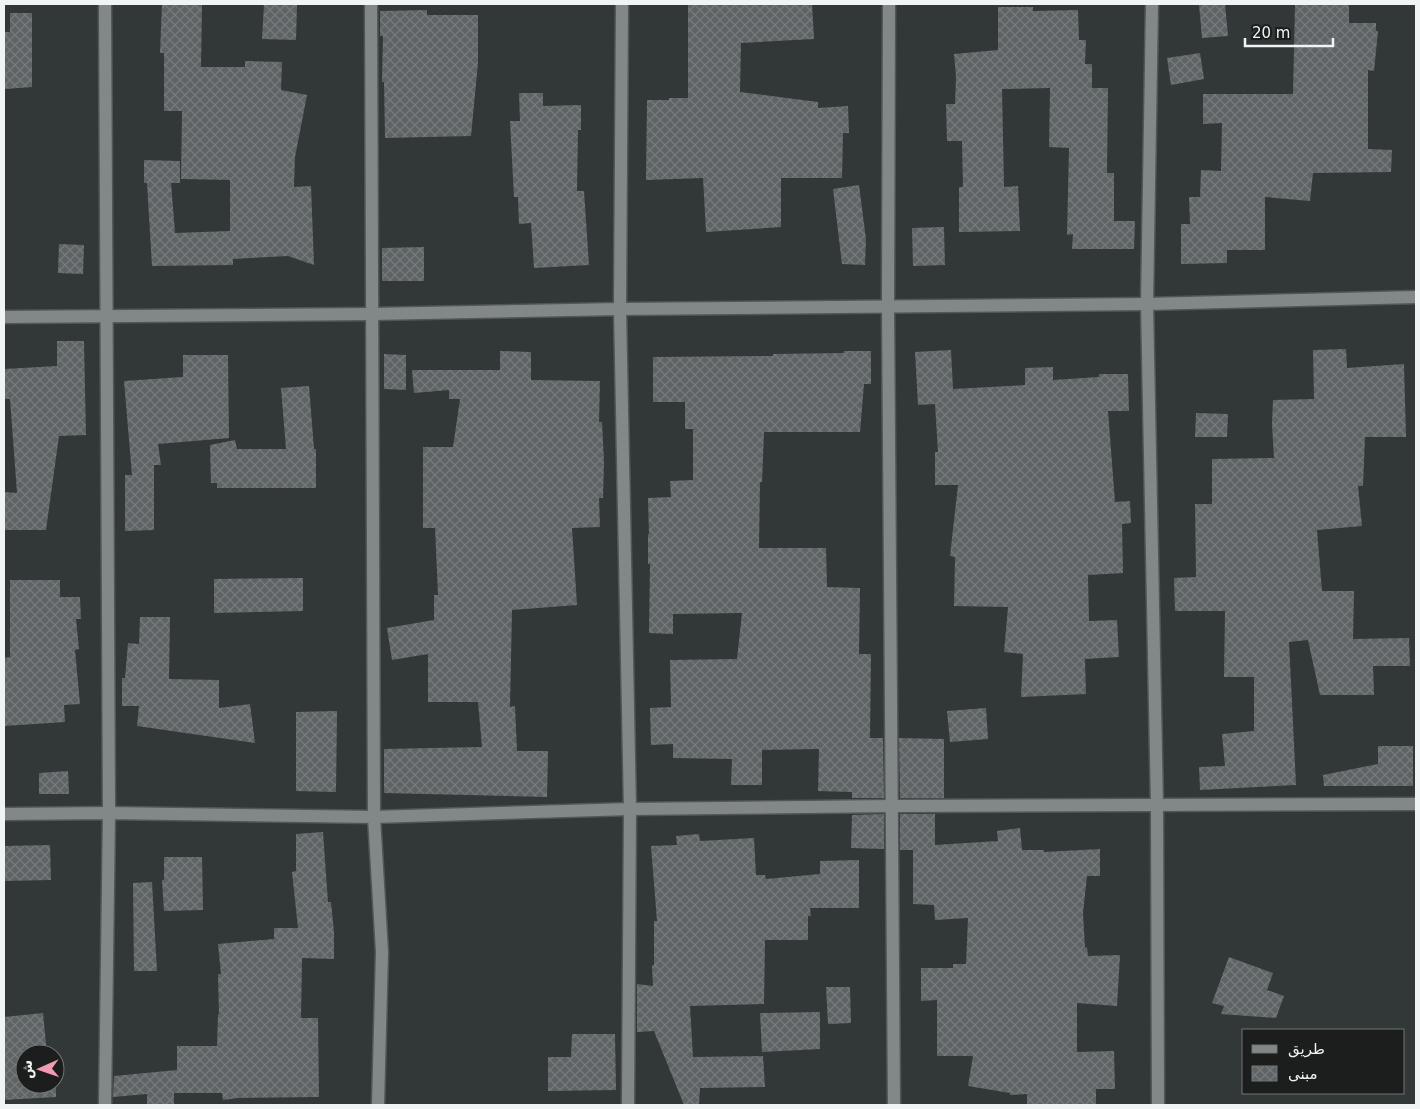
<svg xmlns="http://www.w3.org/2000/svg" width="1420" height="1109" font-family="'DejaVu Sans','Noto Sans Arabic',sans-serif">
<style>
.building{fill:url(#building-cross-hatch)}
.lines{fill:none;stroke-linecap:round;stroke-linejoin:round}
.street-casing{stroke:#525656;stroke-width:15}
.secondary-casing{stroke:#525656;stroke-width:15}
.street{stroke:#828888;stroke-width:12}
.secondary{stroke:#828888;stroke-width:12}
</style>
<defs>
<pattern id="building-cross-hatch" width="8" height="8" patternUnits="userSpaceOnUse" patternTransform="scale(1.25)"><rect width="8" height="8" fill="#5e6365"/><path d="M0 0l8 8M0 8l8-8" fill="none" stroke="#767a7c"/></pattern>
</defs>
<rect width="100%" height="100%" fill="#323837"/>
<g class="building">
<path d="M 162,4 L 202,4 L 201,67 L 245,67 L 245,61 L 282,62 L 281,90 L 307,95 L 295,157 L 294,187 L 311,186 L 314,265 L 288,256 L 233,259 L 233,265 L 152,266 L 147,183 L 144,183 L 144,160 L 180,161 L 180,183 L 171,183 L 175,233 L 230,231 L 230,180 L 181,179 L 182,111 L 164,111 L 164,53 L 160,53 Z"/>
<path d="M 264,4 L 297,4 L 296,40 L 262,39 Z"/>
<path d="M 688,4 L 812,4 L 814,39 L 741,43 L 740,92 L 818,102 L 818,108 L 848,106 L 849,133 L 843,133 L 842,178 L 781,178 L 781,227 L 706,232 L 703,178 L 646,180 L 647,100 L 669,100 L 669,98 L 688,98 Z"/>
<path d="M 1199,4 L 1225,4 L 1228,36 L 1202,38 Z"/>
<path d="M 1295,4 L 1349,4 L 1349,23 L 1376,23 L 1376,31 L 1378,31 L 1374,71 L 1368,70 L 1368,149 L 1392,150 L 1391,172 L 1313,173 L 1310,201 L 1265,197 L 1265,250 L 1227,250 L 1227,263 L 1181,264 L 1181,224 L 1190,224 L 1189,197 L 1200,197 L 1201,170 L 1221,171 L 1222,123 L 1203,124 L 1203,94 L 1293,94 Z"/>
<path d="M 998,7 L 1033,7 L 1033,11 L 1078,10 L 1079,40 L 1086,40 L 1085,64 L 1092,64 L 1092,88 L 1108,88 L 1107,173 L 1114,173 L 1114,221 L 1135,221 L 1134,249 L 1072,249 L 1073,234 L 1067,235 L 1069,148 L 1049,147 L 1050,88 L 1002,89 L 1004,187 L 1018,186 L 1020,231 L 959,232 L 959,187 L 963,187 L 962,141 L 947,141 L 946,104 L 955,104 L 956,77 L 954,54 L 998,50 Z"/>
<path d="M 427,10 L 427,15 L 478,15 L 478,63 L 471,136 L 385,138 L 384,82 L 382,82 L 383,36 L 380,36 L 380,11 Z"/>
<path d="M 10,13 L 32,13 L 32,87 L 5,89 L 4,32 L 10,32 Z"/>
<path d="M 1200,53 L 1204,79 L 1171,85 L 1167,58 Z"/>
<path d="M 519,93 L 543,93 L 543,106 L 581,105 L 581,130 L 578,130 L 577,191 L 584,191 L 589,265 L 534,268 L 531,223 L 519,224 L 518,197 L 514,197 L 510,121 L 520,121 Z"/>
<path d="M 859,185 L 866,239 L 865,265 L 842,264 L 833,189 Z"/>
<path d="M 944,227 L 945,265 L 913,266 L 912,228 Z"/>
<path d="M 59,244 L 84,245 L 83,274 L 58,273 Z"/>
<path d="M 424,247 L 424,281 L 382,281 L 382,248 Z"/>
<path d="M 57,341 L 84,341 L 86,435 L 59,436 L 46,530 L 4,530 L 4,492 L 17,493 L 10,399 L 4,399 L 4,369 L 57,366 Z"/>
<path d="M 1346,349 L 1347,368 L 1404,364 L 1406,437 L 1365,437 L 1363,486 L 1358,486 L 1362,526 L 1317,530 L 1322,591 L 1354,591 L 1353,639 L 1409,638 L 1410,666 L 1373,666 L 1374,695 L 1320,695 L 1308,640 L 1289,642 L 1296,785 L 1200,790 L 1199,767 L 1225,766 L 1222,734 L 1254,731 L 1254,677 L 1224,677 L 1225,611 L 1175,611 L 1174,578 L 1196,577 L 1195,504 L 1212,504 L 1212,459 L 1274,458 L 1272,424 L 1273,400 L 1314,399 L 1313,350 Z"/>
<path d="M 951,350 L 953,389 L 1025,385 L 1025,368 L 1053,367 L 1053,380 L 1099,377 L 1099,374 L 1128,374 L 1129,411 L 1108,411 L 1115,502 L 1130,501 L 1131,523 L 1122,524 L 1123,573 L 1088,575 L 1089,621 L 1117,620 L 1119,657 L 1085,659 L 1086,694 L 1021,697 L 1023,654 L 1004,652 L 1008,607 L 954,606 L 955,557 L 950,556 L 958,485 L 935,485 L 935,452 L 938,452 L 935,404 L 918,405 L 915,352 Z"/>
<path d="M 500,351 L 531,352 L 531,380 L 600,381 L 599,422 L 602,422 L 604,462 L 603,498 L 599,498 L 600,527 L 572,528 L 577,605 L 512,610 L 510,707 L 515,706 L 517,751 L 548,751 L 547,797 L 384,793 L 384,749 L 482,747 L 478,702 L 428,702 L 428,654 L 392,660 L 387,628 L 434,620 L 434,595 L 438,595 L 435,528 L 423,528 L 423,447 L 453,447 L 460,399 L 449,399 L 449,390 L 414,393 L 412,370 L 500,370 Z"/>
<path d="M 844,351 L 871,351 L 871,384 L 864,384 L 860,432 L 764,432 L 762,482 L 760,482 L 759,548 L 826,548 L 827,587 L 860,588 L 859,654 L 871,654 L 870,738 L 883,738 L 884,798 L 852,798 L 852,792 L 818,791 L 819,749 L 762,750 L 762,785 L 731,785 L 732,759 L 673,758 L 673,744 L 651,745 L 650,708 L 671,707 L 670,660 L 737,659 L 742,613 L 673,614 L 673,634 L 649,633 L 650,564 L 648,564 L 648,534 L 649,534 L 648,498 L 671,497 L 670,481 L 693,480 L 693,429 L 685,429 L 685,402 L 653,402 L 653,357 L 773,356 L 773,354 L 844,353 Z"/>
<path d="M 384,354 L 406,355 L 406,390 L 384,389 Z"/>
<path d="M 183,355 L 228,355 L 229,438 L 158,444 L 161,465 L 154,465 L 154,530 L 125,531 L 125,475 L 132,475 L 124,381 L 183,377 Z"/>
<path d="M 309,386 L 314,449 L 316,449 L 316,488 L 217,488 L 217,483 L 211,483 L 210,445 L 235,440 L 237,449 L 286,449 L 281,388 Z"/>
<path d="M 1196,413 L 1228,414 L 1227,437 L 1195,437 Z"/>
<path d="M 303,578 L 303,611 L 214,613 L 214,579 Z"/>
<path d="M 10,580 L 60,580 L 60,597 L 80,597 L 81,619 L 76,619 L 79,649 L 75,650 L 80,704 L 64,705 L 65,722 L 4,726 L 4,658 L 10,657 Z"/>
<path d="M 140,617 L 170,617 L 169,679 L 219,680 L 219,708 L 250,704 L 255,743 L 137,726 L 139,706 L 122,706 L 122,678 L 125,678 L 128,643 L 139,644 Z"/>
<path d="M 986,708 L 988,739 L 950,742 L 947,711 Z"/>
<path d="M 337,711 L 336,792 L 296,791 L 296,712 Z"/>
<path d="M 899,738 L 944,739 L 944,798 L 900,798 Z"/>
<path d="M 1378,746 L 1413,746 L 1413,786 L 1324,786 L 1323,775 L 1378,764 Z"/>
<path d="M 68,771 L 69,794 L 39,794 L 39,773 Z"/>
<path d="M 884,814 L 884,849 L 851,848 L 852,815 Z"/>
<path d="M 900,814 L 935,814 L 935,845 L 998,841 L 997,831 L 1020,828 L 1022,850 L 1044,850 L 1044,852 L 1100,849 L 1100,876 L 1087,876 L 1083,913 L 1085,948 L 1087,947 L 1088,956 L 1120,955 L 1117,1006 L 1077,1003 L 1077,1052 L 1114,1051 L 1115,1089 L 1096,1089 L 1096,1105 L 1027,1105 L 1027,1094 L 1010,1095 L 1010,1093 L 968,1086 L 973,1056 L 937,1056 L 937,1000 L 921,1001 L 921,968 L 953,968 L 953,964 L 966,964 L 968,918 L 935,920 L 934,905 L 913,904 L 913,850 L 900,850 Z"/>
<path d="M 323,832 L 328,902 L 331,902 L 334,932 L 334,959 L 302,958 L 301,1018 L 318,1018 L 319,1097 L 238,1098 L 223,1100 L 222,1093 L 174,1093 L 174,1105 L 147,1105 L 147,1094 L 113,1097 L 114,1076 L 177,1070 L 177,1046 L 217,1046 L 218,1014 L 219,1014 L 218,974 L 221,974 L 218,944 L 274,939 L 274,928 L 298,928 L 292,872 L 296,871 L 296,834 Z"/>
<path d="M 699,834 L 700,841 L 754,838 L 756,875 L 765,875 L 766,879 L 820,874 L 820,861 L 859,860 L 859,908 L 810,908 L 811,916 L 808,916 L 808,940 L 765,940 L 764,1004 L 690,1006 L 693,1057 L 763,1056 L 765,1087 L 700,1088 L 699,1105 L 684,1105 L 654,1031 L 637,1032 L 637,984 L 653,986 L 652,966 L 654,965 L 654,921 L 657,921 L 651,846 L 677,845 L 676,836 Z"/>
<path d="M 50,845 L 51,880 L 4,881 L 4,846 Z"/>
<path d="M 164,857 L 202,857 L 203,910 L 164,911 L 162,880 L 164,880 Z"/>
<path d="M 152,882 L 157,971 L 134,971 L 133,883 Z"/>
<path d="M 1229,957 L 1273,973 L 1267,990 L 1284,996 L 1276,1018 L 1221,1014 L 1224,1006 L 1212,1003 Z"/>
<path d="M 826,987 L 850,987 L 851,1023 L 828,1024 Z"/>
<path d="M 820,1012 L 820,1049 L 762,1052 L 760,1013 Z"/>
<path d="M 43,1013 L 47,1054 L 25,1054 L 25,1084 L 55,1084 L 56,1075 L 56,1097 L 4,1100 L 4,1017 Z"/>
<path d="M 572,1034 L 615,1034 L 616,1090 L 548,1091 L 548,1057 L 571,1057 Z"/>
</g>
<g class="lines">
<g class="street-casing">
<g id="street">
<path d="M 371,4 L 374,817 L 382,952 L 378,1105"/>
<path d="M 622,4 L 620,309 L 630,809 L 628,1105"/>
<path d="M 889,4 L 888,307 L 894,1105"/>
<path d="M 1152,4 L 1147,304 L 1157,805 L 1158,1105"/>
<path d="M 4,814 L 109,813 L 374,817 L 630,809 L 893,806 L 1416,804"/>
<path d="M 105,1105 L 109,813 L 105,4"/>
</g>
</g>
<g class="secondary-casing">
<path id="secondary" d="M 4,317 L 372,314 L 620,309 L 1147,304 L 1416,297"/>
</g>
<use href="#street" class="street"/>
<use href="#secondary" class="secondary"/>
</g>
<rect width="1420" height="1109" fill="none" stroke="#f1f4f4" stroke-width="10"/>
<rect x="1242" y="1029" width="162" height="65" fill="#1c1e1e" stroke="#717474"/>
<rect x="1252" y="1045" width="25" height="8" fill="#828888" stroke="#717474"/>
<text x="1288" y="1054" font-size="15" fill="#f1f4f4">طريق</text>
<rect x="1252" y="1066" width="25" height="15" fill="url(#building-cross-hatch)" stroke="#717474"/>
<text x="1288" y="1079" font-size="15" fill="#f1f4f4">مبنى</text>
<g transform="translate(40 1069) rotate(268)"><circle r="24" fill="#1c1e1e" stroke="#717474"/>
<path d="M0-4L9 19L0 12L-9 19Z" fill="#f19ab2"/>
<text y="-8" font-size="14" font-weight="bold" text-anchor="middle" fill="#f1f4f4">ش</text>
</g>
<path d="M1245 38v8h88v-8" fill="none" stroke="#f1f4f4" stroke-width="2.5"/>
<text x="1252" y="38" font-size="15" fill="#f1f4f4" stroke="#1c1e1e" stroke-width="4" paint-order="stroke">20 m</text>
</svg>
